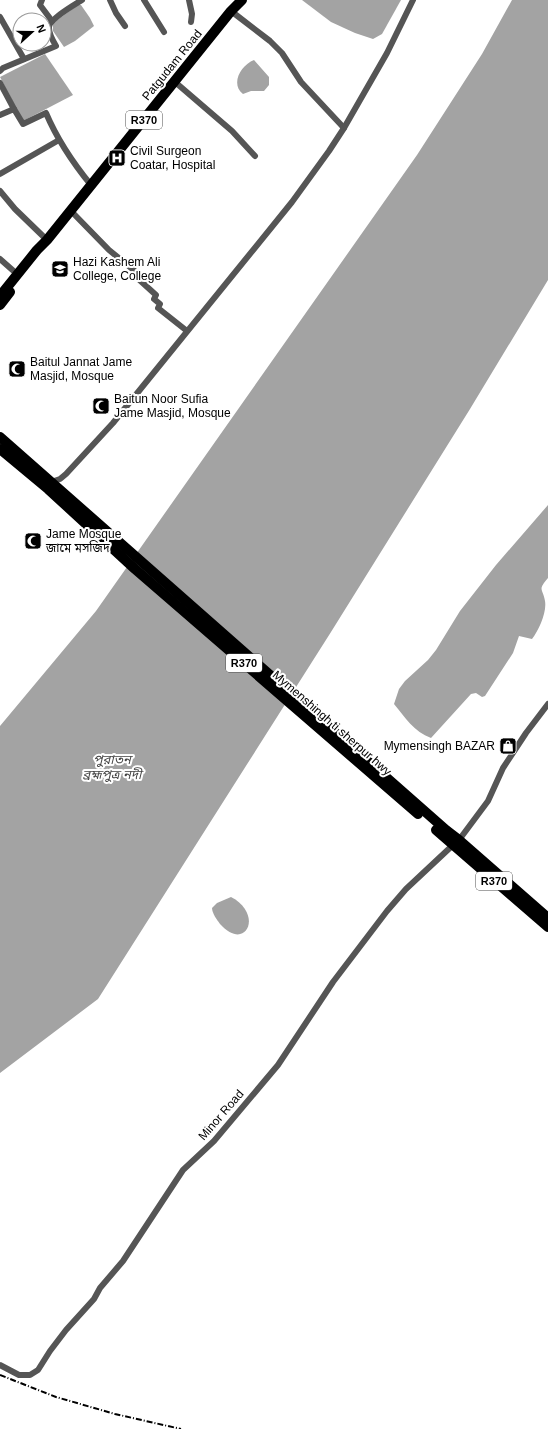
<svg xmlns="http://www.w3.org/2000/svg" width="548" height="1429" font-family="Helvetica,'Noto Sans Bengali',sans-serif">
<style>
.water{fill:#a3a3a3}
.lines{fill:none;stroke-linecap:round;stroke-linejoin:round}
.minor{stroke:#555;stroke-width:6}
.primary{stroke:#000;stroke-width:10}
.rail{stroke:#000;stroke-width:2;stroke-dasharray:6 2 1 2;stroke-linecap:butt}
.labels{text-anchor:middle;stroke-width:4;stroke-linejoin:round;paint-order:stroke}
.shield{fill:#fff;stroke:#4c4c4c;stroke-width:1}
.shield-label{font-size:11px;font-weight:bold;fill:#000}
.street-label{font-size:12px;fill:#000;stroke:#fff}
.poi-label{font-size:12px;fill:#000;stroke:#fff;text-anchor:start}
.water-label{font-size:13px;font-style:italic;fill:#444;stroke:#fff}
</style>
<rect width="100%" height="100%" fill="#fff"/>
<g class="water">
<path d="M 302,0 L 401,0 L 382,34 L 373,39 L 355,33 L 331,22 Z"/>
<path d="M 512,0 L 548,0 L 548,280 L 470,409 L 331,632 L 98,999 L 0,1073 L 0,726 L 96,611 L 417,155 L 482,54 Z"/>
<path d="M 78,5 L 81,5 L 90,18 L 94,26 L 75,41 L 64,47 L 53,31 L 53,23 Z"/>
<path d="M 45,54 L 73,95 L 23,121 L 0,77 Z"/>
<path d="M 254,60 L 269,77 L 269,85 L 264,91 L 251,91 L 243,94 C 230,84 241,65 254,60 Z"/>
<path d="M 548,505 L 548,578 C 537,591 543,588 545,601 C 547,612 539,630 532,639 L 519,636 L 513,653 L 485,696 L 482,697 L 476,693 L 471,694 L 431,738 C 414,732 405,717 394,704 L 399,689 L 405,681 L 428,660 L 436,650 L 460,611 L 496,565 Z"/>
<path d="M 231,897 C 264,914 246,953 220,924 C 217,920 212,913 212,908 L 217,903 Z"/>
</g>
<g class="lines">
<g class="minor">
<path d="M 42,0 L 40,5 L 52,21"/>
<path d="M 110,0 L 116,13 L 125,26"/>
<path d="M 144,0 L 164,32"/>
<path d="M 189,0 L 192,14 L 191,22"/>
<path d="M 231,11 L 270,41 L 282,53 L 301,82 L 344,128"/>
<path d="M 0,17 L 24,59"/>
<path d="M 0,71 L 3,68 L 56,46 C 53,41 49,34 49,28 C 48,20 74,5 82,0"/>
<path d="M 175,82 L 232,131 L 255,156"/>
<path d="M 0,83 L 14,109"/>
<path d="M 0,115 L 14,109 L 23,124 L 46,113 C 57,139 73,163 91,185"/>
<path d="M 0,174 L 59,140"/>
<path d="M 0,191 L 15,209 L 47,240"/>
<path d="M 71,211 L 109,250 L 136,272 L 134,275 L 156,295 L 154,299 L 160,304 L 158,308 L 187,331"/>
<path d="M 0,259 L 17,274"/>
<path d="M 51,482 L 60,479 L 66,474 L 113,423 L 292,202 L 329,151 L 344,128 L 387,53 L 413,0"/>
<path d="M 459,840 L 488,801 L 503,768 L 526,733 L 548,704"/>
<path d="M 0,1365 L 19,1375 L 30,1375 L 38,1370 L 50,1351 L 66,1330 L 94,1299 L 100,1288 L 123,1261 L 183,1170 L 214,1141 L 278,1065 L 333,982 L 387,911 L 406,889 L 453,845"/>
</g>
<g class="primary">
<path d="M 0,296 L 37,250 L 47,240 L 231,11 L 242,0"/>
<path d="M 0,305 L 10,292"/>
<path d="M 0,437 L 446,830 L 459,840 L 548,918"/>
<path d="M 0,449 L 48,489 L 135,569 L 418,814"/>
<path d="M 436,830 L 548,927"/>
</g>
<path class="rail" d="M 0,1375 L 56,1397 L 115,1414 L 181,1429"/>
</g>
<defs>
<g id="hospital-square" transform="scale(0.9)"><rect x="-9" y="-9" width="18" height="18" rx="4" fill="#000" stroke="#fff"/><path d="M-5-5h3v3.5h4V-5h3V5h-3V1.5h-4V5h-3Z" fill="#fff"/></g>
<g id="university-square" transform="scale(0.9)"><rect x="-9" y="-9" width="18" height="18" rx="4" fill="#000" stroke="#fff"/><path d="M0-5L7-2L0 1L-7-2ZM-4 1L0 2.5L4 1V4Q0 6-4 4Z" fill="#fff"/></g>
<g id="mosque-square" transform="scale(0.9)"><rect x="-9" y="-9" width="18" height="18" rx="4" fill="#000" stroke="#fff"/><path d="M3.5-4.9A6 6 0 1 0 3.5 4.9A5 5 0 1 1 3.5-4.9Z" fill="#fff"/></g>
<g id="shop-square" transform="scale(0.9)"><rect x="-9" y="-9" width="18" height="18" rx="4" fill="#000" stroke="#fff"/><path d="M-5-2.5h2.3a2.7 3.5 0 0 1 5.4 0H5L5.5 6h-11ZM-1.5-2.5h3a1.5 2.3 0 0 0-3 0Z" fill="#fff"/></g>
</defs>
<g fill-rule="evenodd">
<use href="#hospital-square" x="117" y="158"/>
<use href="#university-square" x="60" y="269"/>
<use href="#mosque-square" x="17" y="369"/>
<use href="#mosque-square" x="101" y="406"/>
<use href="#mosque-square" x="33" y="541"/>
<use href="#shop-square" x="508" y="746"/>
</g>
<g class="labels">
<g class="shield">
<rect x="126" y="111" width="36" height="18" rx="3"/>
<rect x="226" y="654" width="36" height="18" rx="3"/>
<rect x="476" y="872" width="36" height="18" rx="3"/>
</g>
<g class="shield-label">
<text x="144" y="124">R370</text>
<text x="244" y="667">R370</text>
<text x="494" y="885">R370</text>
</g>
<g class="street-label">
<text transform="translate(172 65) rotate(-51)" y="4">Patgudam Road</text>
<text transform="translate(332 723) rotate(41)" y="4">Mymenshingh ti sherpur hwy</text>
<text transform="translate(221 1115) rotate(-49)" y="4">Minor Road</text>
</g>
<g class="poi-label">
<text x="130" y="155">Civil Surgeon<tspan x="130" dy="14">Coatar, Hospital</tspan></text>
<text x="73" y="266">Hazi Kashem Ali<tspan x="73" dy="14">College, College</tspan></text>
<text x="30" y="366">Baitul Jannat Jame<tspan x="30" dy="14">Masjid, Mosque</tspan></text>
<text x="114" y="403">Baitun Noor Sufia<tspan x="114" dy="14">Jame Masjid, Mosque</tspan></text>
<text x="46" y="538">Jame Mosque<tspan x="46" dy="14">জামে মসজিদ</tspan></text>
<text x="495" y="750" text-anchor="end">Mymensingh BAZAR</text>
</g>
<g class="water-label">
<text x="112" y="764">পুরাতন<tspan x="112" dy="15">ব্রহ্মপুত্র নদী</tspan></text>
</g>
</g>
<g transform="translate(32 32) rotate(69)"><circle r="19" fill="#ffffff" stroke="#999999"/>
<path d="M0-3L7 15L0 10L-7 15Z" fill="#000000"/>
<text y="-6" font-size="11" font-weight="bold" text-anchor="middle" fill="#000000">N</text>
</g>
</svg>
